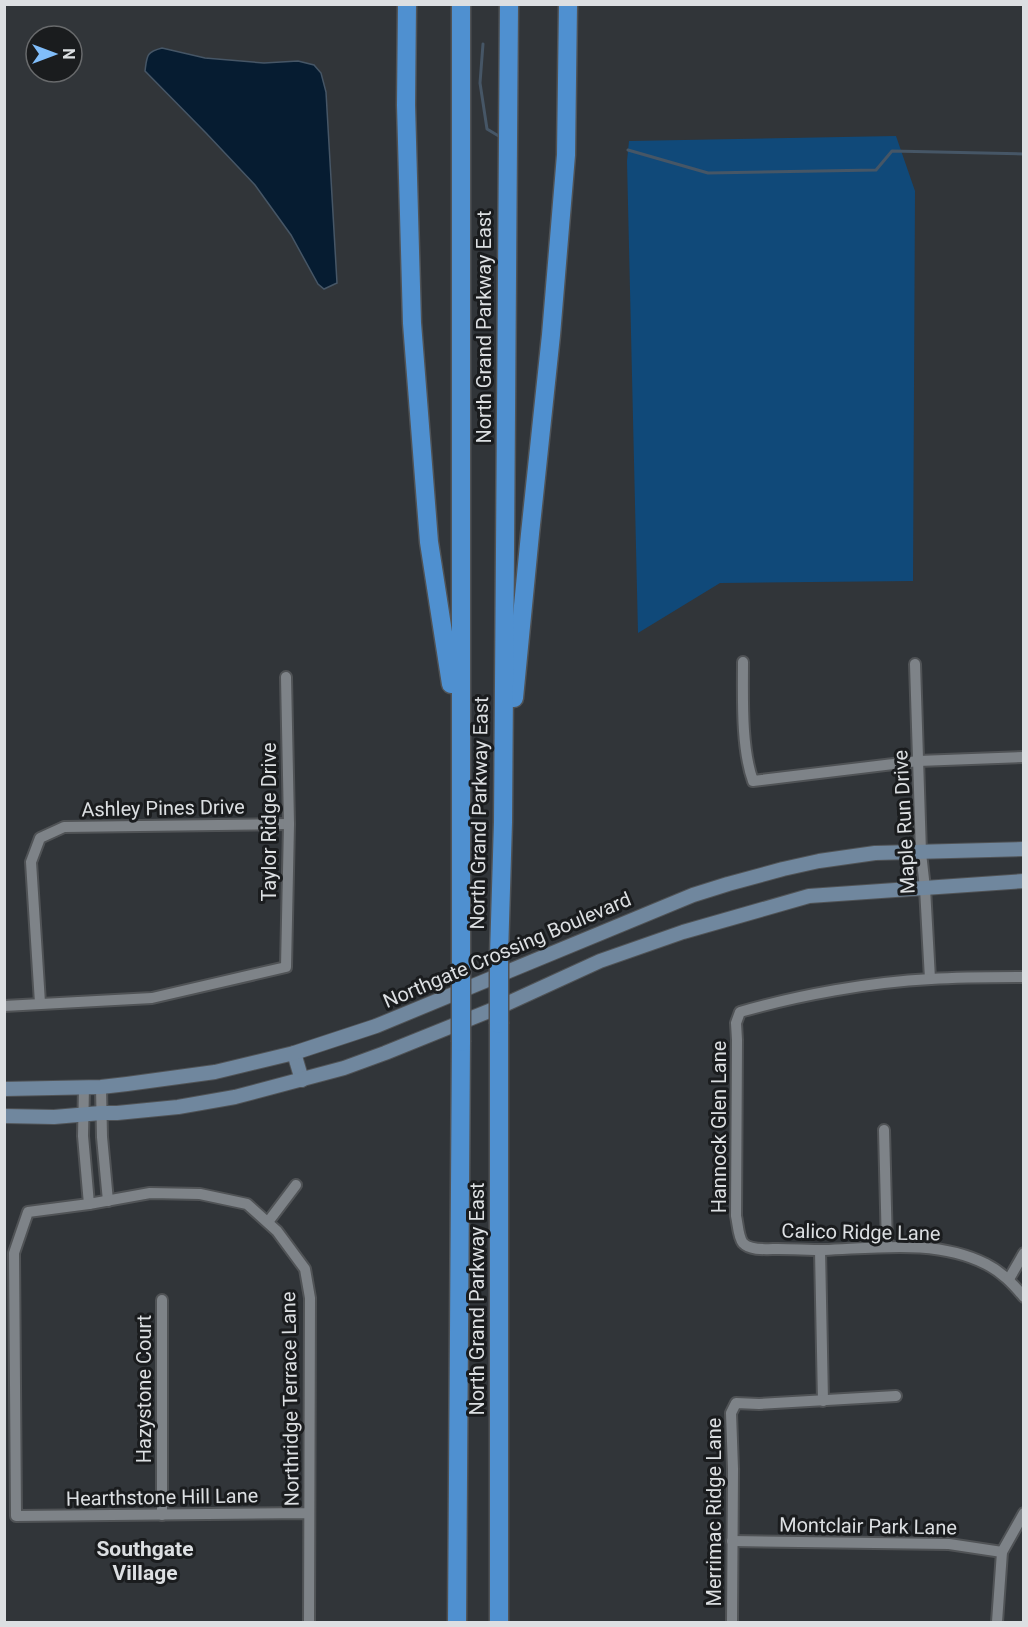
<svg xmlns="http://www.w3.org/2000/svg" width="1028" height="1627" font-family="Roboto,sans-serif">
<style>
.green{fill:#104979}
.water{fill:#061c31;stroke:#465666;stroke-width:1.5}
.lines{fill:none;stroke-linecap:round;stroke-linejoin:round}
.stream{stroke:#465666;stroke-width:3}
.minor-casing{stroke:#505356;stroke-width:14}
.secondary-casing{stroke:#505356;stroke-width:16}
.motorway-casing{stroke:#505356;stroke-width:21}
.minor{stroke:#7e8388;stroke-width:10}
.secondary{stroke:#70879e;stroke-width:14}
.motorway{stroke:#4f90d0;stroke-width:18}
.motorway-bridge-casing{stroke:#505356;stroke-width:21;stroke-linecap:butt}
.motorway-bridge{stroke:#4f90d0;stroke-width:18}
.labels{text-anchor:middle;stroke-width:6;stroke-linejoin:round;paint-order:stroke}
.street-label{font-size:20px;fill:#dcdfe2;stroke:#1a1c1e}
.neighbourhood-label{font-size:21px;font-weight:bold;fill:#dcdfe2;stroke:#1a1c1e}
</style>
<rect width="100%" height="100%" fill="#313539"/>
<path class="green" d="M 896,136 L 915,191 L 913,581 L 720,583 L 638,633 L 627,161 L 629,141 Z"/>
<path class="water" d="M 162,48 L 205,58 L 264,63 L 298,61 L 314,65 L 321,73 L 326,92 L 337,283 L 324,289 L 318,284 L 291,235 L 255,185 L 206,133 L 145,71 C 147,56 146,52 162,48 Z"/>
<g class="lines">
<g class="stream">
<path d="M 483,44 L 480,83 L 487,129 L 502,138"/>
<path d="M 628,150 L 708,173 L 876,170 L 892,151 L 1024,154"/>
</g>
<g class="minor-casing">
<g id="minor">
<path d="M 743,662 C 743,697 741,748 753,781 L 918,761 L 1024,757"/>
<path d="M 915,664 L 921,853 L 925,888 L 930,979"/>
<path d="M 1024,977 C 993,977 962,977 931,979 C 871,982 799,995 740,1012 L 736,1023 L 737,1040 L 736,1216 C 738,1224 738,1237 743,1243 C 750,1251 768,1249 778,1249 C 793,1249 809,1250 824,1250 C 877,1248 937,1239 986,1264 C 1002,1272 1013,1284 1024,1297"/>
<path d="M 40,1003 L 31,862 L 40,838 L 64,827 L 289,824"/>
<path d="M 4,1006 L 152,998 L 286,967 L 289,824 L 286,677"/>
<path d="M 84,1087 L 83,1136 L 89,1204"/>
<path d="M 101,1087 L 102,1137 L 108,1201"/>
<path d="M 884,1130 L 887,1247"/>
<path d="M 268,1222 L 296,1185"/>
<path d="M 820,1250 L 823,1401"/>
<path d="M 1009,1279 L 1024,1253"/>
<path d="M 162,1515 L 162,1300"/>
<path d="M 732,1541 L 949,1544 L 1002,1552"/>
<path d="M 309,1622 L 310,1298 L 305,1269 L 277,1231 L 247,1204 L 200,1194 L 150,1193 L 89,1204 L 28,1212 L 14,1253 L 16,1516 L 309,1513"/>
<path d="M 732,1622 L 733,1469 L 731,1413 L 736,1403 L 759,1404 L 896,1396"/>
<path d="M 997,1622 L 1002,1552 L 1024,1513"/>
</g>
</g>
<g class="secondary-casing">
<g id="secondary">
<path d="M 294,1053 L 302,1080"/>
<path d="M 4,1089 L 101,1087 L 127,1084 L 215,1072 L 294,1053 L 376,1026 L 693,895 L 728,884 L 783,869 L 819,861 L 875,853 L 1024,849"/>
<path d="M 4,1116 L 54,1117 L 101,1113 L 117,1113 L 178,1107 L 235,1097 L 344,1068 L 385,1053 L 504,1005 L 600,961 L 683,932 L 809,896 L 1024,881"/>
</g>
</g>
<g class="motorway-casing">
<g id="motorway">
<path d="M 407,4 L 406,105 L 412,323 L 429,542 L 451,684"/>
<path d="M 514,698 L 530,534 L 551,335 L 566,155 L 568,4"/>
<path d="M 499,955 L 503,822 L 509,4"/>
<path d="M 461,972 L 461,4"/>
<path d="M 457,1622 L 461,1042"/>
<path d="M 499,1622 L 499,1024"/>
</g>
</g>
<use href="#minor" class="minor"/>
<use href="#secondary" class="secondary"/>
<use href="#motorway" class="motorway"/>
<g class="motorway-bridge-casing">
<g id="motorway-bridge">
<path d="M 499,955 L 499,1024"/>
<path d="M 461,972 L 461,1042"/>
</g>
</g>
<use href="#motorway-bridge" class="motorway-bridge"/>
</g>
<g class="labels">
<g class="street-label">
<text transform="translate(484 327) rotate(-90)" y="7">North Grand Parkway East</text>
<text transform="translate(163 808) rotate(-1)" y="7">Ashley Pines Drive</text>
<text transform="translate(479 813) rotate(-89)" y="7">North Grand Parkway East</text>
<text transform="translate(269 822) rotate(-90)" y="7">Taylor Ridge Drive</text>
<text transform="translate(904 822) rotate(-93)" y="7">Maple Run Drive</text>
<text transform="translate(507 950) rotate(-23)" y="7">Northgate Crossing Boulevard</text>
<text transform="translate(719 1127) rotate(-90)" y="7">Hannock Glen Lane</text>
<text transform="translate(861 1232) rotate(1)" y="7">Calico Ridge Lane</text>
<text transform="translate(477 1299) rotate(-90)" y="7">North Grand Parkway East</text>
<text transform="translate(144 1389) rotate(-90)" y="7">Hazystone Court</text>
<text transform="translate(290 1399) rotate(-91)" y="7">Northridge Terrace Lane</text>
<text transform="translate(162 1497) rotate(-1)" y="7">Hearthstone Hill Lane</text>
<text transform="translate(714 1512) rotate(-90)" y="7">Merrimac Ridge Lane</text>
<text transform="translate(868 1526) rotate(1)" y="7">Montclair Park Lane</text>
</g>
<g class="neighbourhood-label">
<text x="145" y="1556">Southgate<tspan x="145" dy="24">Village</tspan></text>
</g>
</g>
<rect width="1028" height="1627" fill="none" stroke="#dcdfe2" stroke-width="12"/>
<g transform="translate(54 54) rotate(90)"><circle r="28" fill="#1a1c1e" stroke="#686a6c" stroke-width="1.5"/>
<path d="M0-4.5L10 22L0 15L-10 22Z" fill="#80bdfa"/>
<text y="-9" font-size="16" font-weight="bold" text-anchor="middle" fill="#dcdfe2">N</text>
</g>
</svg>
